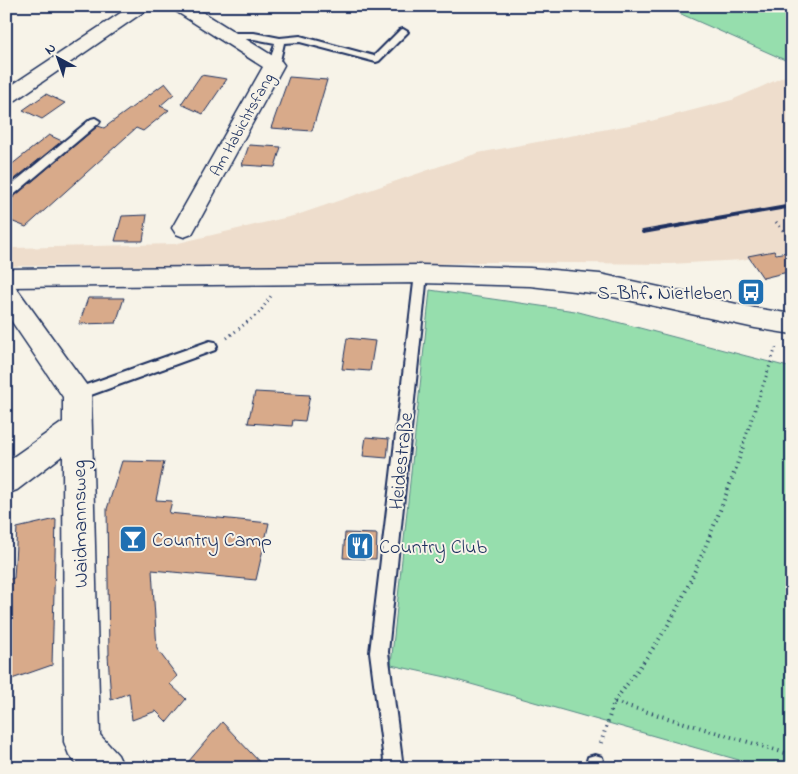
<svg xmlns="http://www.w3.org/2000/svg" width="798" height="774" font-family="'Indie Flower',sans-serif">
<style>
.built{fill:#edc}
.green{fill:#96dead;stroke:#588686}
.building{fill:#d8aa8a;stroke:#1b2f5e}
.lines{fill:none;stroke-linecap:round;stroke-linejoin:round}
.lane-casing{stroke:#1b2f5e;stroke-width:4}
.street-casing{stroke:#1b2f5e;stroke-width:3}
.secondary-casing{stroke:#1b2f5e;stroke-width:3}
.path-far1{stroke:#1b2f5e;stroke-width:3;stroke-dasharray:1 4;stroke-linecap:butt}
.path{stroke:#1b2f5e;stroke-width:4;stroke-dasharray:1 4.5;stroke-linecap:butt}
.lane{fill:#f7f3e8;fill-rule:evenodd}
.street{fill:#f7f3e8;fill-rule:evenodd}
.secondary{fill:#f7f3e8;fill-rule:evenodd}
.rail{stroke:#1b2f5e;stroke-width:4}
.labels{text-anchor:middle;stroke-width:4;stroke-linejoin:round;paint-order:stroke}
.far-street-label{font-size:16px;fill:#1b2f5e;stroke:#f7f3e8}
.poi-label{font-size:20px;fill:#1b2f5e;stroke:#f7f3e8;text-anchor:start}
.street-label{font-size:20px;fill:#1b2f5e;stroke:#f7f3e8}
</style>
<rect width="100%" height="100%" fill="#f7f3e8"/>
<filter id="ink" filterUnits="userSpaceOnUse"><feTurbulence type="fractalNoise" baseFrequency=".02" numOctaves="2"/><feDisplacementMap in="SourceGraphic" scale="10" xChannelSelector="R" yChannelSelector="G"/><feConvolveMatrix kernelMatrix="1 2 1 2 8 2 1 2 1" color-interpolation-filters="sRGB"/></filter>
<g filter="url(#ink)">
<path class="built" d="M 792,73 L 792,249 L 742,260 L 670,264 L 482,262 L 396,266 L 10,266 L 10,261 L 6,261 L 6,250 L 13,250 L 13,248 L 174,244 L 297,215 L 478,153 L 651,121 L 732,100 Z"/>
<g class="green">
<path d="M 663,6 L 792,6 L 792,63 Z"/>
<path d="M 430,290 L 575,311 L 792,368 L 792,768 L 767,768 L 446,677 L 391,665 Z"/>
</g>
<g class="building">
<path d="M 201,75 L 227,79 L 203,114 L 181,104 Z"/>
<path d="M 289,77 L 327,80 L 312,131 L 271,128 Z"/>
<path d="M 165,83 L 174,94 L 160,106 L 169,110 L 143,131 L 136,128 L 26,227 L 6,219 L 6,201 L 11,199 L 98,126 L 104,128 Z"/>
<path d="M 46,94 L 65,103 L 42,119 L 23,110 Z"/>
<path d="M 49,135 L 62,141 L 6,186 L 6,169 Z"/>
<path d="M 249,145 L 281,147 L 275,167 L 242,165 Z"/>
<path d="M 147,215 L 143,241 L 115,241 L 122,216 Z"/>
<path d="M 774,251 L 776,254 L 792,251 L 792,271 L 763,278 L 748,256 Z"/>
<path d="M 88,298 L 124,298 L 116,323 L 79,324 Z"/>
<path d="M 347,338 L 375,341 L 370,371 L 342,369 Z"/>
<path d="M 255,392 L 310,395 L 305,421 L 293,420 L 292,426 L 248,423 Z"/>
<path d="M 366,437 L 389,439 L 387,458 L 363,456 Z"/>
<path d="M 122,461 L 164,462 L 156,500 L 172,501 L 169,513 L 269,523 L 256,580 L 152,570 L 157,649 L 177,676 L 170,684 L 186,699 L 167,722 L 156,711 L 132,720 L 129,693 L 111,700 L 108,655 L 109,655 L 107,509 Z"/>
<path d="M 56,519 L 52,665 L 6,681 L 7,580 L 14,578 L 17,528 Z"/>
<path d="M 345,533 L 377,534 L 376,559 L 343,558 Z"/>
<path d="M 222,722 L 265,768 L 183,768 Z"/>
</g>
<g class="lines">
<g class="lane-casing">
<g id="lane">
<path d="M 403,29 L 408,32 L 379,61 L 376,62 L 300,42 L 284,43 L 279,65 L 274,68 L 269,65 L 275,43 L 254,39 L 227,39 L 222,36 L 227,33 L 254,33 L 280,38 L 300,36 L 374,56 L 400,30 Z"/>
<path d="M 95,118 L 100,121 L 99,123 L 10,198 L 6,199 L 6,189 L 91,119 Z"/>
<path d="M 421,269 L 425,271 L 427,274 L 388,652 L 403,768 L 385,768 L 370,652 L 415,274 L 417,271 Z"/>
<path d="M 210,341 L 215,342 L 217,346 L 215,350 L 77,400 L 72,398 L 70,394 L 72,390 Z"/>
<path d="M 595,755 L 602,757 L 604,764 L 603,768 L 585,768 L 588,757 Z"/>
</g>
</g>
<g class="street-casing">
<g id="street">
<path d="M 131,6 L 152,6 L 13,102 L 6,104 L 6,89 Z"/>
<path d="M 171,6 L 193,6 L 281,61 L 284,65 L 192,234 L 184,237 L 176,234 L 172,228 L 263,67 L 174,10 Z"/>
<path d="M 6,283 L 15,286 L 87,386 L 91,394 L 100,735 L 118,755 L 124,768 L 80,768 L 69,755 L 64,742 L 63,455 L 17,490 L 6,494 L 6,462 L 63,422 L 63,397 L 6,313 Z"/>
</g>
</g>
<g class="secondary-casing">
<path id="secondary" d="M 421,265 L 530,268 L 600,274 L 755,308 L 792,314 L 792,334 L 755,328 L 600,294 L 530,286 L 421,283 L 6,287 L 6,269 Z"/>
</g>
<g class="path-far1">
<path d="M 776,222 L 792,241"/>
<path d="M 227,338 L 260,312 L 271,296"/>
<path d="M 742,448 L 777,344"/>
</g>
<g class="path">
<path d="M 614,702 C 636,672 661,640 678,607 C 703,555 725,501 743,447"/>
<path d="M 601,743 L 614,702 L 792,755"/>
</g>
<use href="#lane" class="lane"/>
<use href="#street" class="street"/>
<use href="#secondary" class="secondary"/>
<path class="rail" d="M 643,232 L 792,206"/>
</g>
</g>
<defs>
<g id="bus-square" transform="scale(1.4375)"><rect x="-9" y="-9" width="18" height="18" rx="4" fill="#1f6fb2" stroke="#f7f3e8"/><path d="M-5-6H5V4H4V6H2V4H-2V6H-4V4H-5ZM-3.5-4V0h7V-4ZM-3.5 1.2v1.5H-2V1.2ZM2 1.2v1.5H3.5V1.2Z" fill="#fff"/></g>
<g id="bar-square" transform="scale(1.4375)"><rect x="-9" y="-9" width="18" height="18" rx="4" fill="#1f6fb2" stroke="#f7f3e8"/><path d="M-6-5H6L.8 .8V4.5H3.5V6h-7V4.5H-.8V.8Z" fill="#fff"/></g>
<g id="restaurant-square" transform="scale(1.4375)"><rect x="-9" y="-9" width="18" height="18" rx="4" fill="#1f6fb2" stroke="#f7f3e8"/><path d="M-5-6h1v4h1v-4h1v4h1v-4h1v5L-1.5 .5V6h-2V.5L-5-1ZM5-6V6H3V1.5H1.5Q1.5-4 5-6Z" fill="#fff"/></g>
</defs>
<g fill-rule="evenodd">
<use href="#bus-square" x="751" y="292"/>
<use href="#bar-square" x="133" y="539"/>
<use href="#restaurant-square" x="360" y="546"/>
</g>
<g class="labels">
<g class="far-street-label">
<text transform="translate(241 124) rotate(-61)" y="6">Am Habichtsfang</text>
</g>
<g class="poi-label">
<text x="732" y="299" text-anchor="end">S-Bhf. Nietleben</text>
<text x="152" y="546">Country Camp</text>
<text x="379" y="553">Country Club</text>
</g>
<g class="street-label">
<text transform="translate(400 461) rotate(-84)" y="7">Heidestraße</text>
<text transform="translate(79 524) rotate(-91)" y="7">Waidmannsweg</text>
</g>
</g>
<rect width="798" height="774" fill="none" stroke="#f7f3e8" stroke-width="25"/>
<rect x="12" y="12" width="773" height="749" fill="none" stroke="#1b2f5e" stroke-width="2" filter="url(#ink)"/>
<g transform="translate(58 58) rotate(320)" stroke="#f7f3e8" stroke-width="4" paint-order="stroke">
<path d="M0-4L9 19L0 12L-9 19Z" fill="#1b2f5e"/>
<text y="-8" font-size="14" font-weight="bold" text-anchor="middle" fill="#1b2f5e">N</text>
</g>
</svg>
